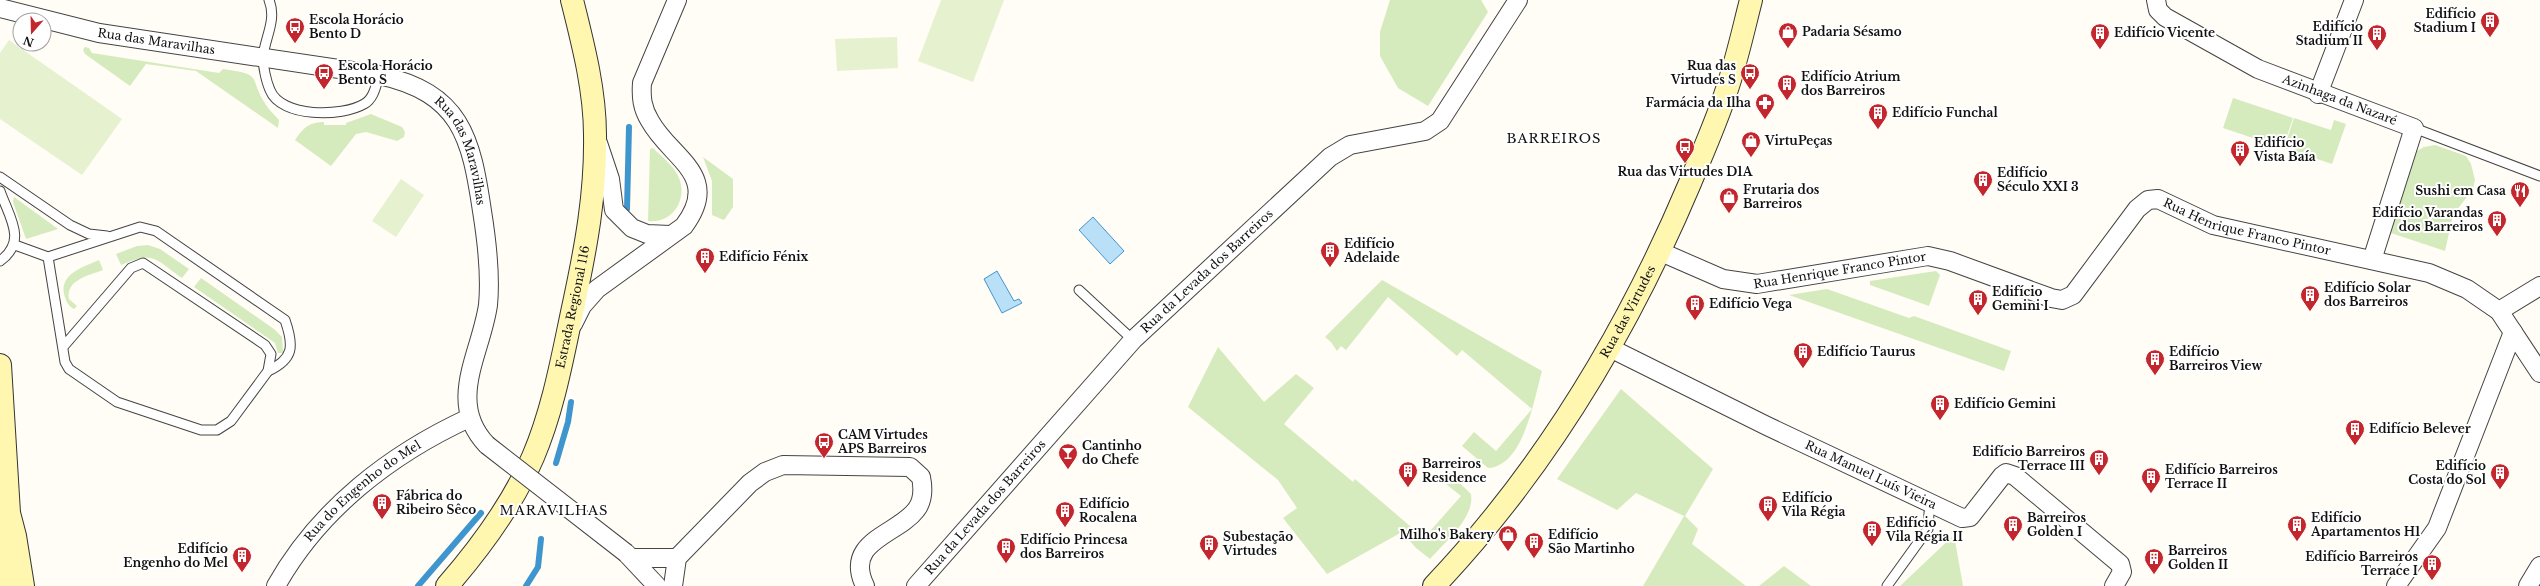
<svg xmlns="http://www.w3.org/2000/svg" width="2540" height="586" font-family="'Libre Baskerville',serif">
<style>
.green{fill:#d5ebbd}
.pitch{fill:#e6f2cf}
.water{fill:#b9e0f7;stroke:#3f96cf}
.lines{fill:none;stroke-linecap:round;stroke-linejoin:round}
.stream{stroke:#3f96cf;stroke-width:6}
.lane-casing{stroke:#444;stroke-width:11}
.street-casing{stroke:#444;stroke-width:20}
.secondary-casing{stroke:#333;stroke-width:24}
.lane{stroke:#fff;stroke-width:9}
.street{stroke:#fff;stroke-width:18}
.secondary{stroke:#fff6b0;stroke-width:22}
.street-bridge-casing{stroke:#444;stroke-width:20;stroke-linecap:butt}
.street-bridge{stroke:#fff;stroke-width:18}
.labels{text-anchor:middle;stroke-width:4;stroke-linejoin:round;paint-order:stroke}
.poi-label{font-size:12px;font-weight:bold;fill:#111;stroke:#fff;text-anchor:start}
.street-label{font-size:12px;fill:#111;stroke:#fff}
.neighbourhood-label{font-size:13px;letter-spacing:1px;fill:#111;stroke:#fff}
</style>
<rect width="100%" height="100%" fill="#fffdf5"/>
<g class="green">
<path d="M 1390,0 L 1481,0 L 1488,12 L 1428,106 L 1398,88 L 1380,56 L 1380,32 Z"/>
<path d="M 85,47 L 89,48 L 92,53 L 219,73 L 223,69 C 266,75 247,77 266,105 C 270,111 275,115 279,120 L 278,128 L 196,71 L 146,64 L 130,86 L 85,54 L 83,50 Z"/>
<path d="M 2233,98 L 2293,118 L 2283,148 L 2223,128 Z"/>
<path d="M 371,114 L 402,127 L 405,132 L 404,137 L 397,141 L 366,132 L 356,134 L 331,166 L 295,140 C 303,128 309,122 324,122 L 324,125 L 346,125 L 346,123 Z"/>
<path d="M 2294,118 L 2331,130 L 2334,120 L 2346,124 L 2332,164 L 2284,148 Z"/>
<path d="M 2435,145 L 2466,156 L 2471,164 L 2475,180 L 2473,189 L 2453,215 L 2445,251 L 2388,232 L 2415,152 L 2424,147 Z"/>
<path d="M 653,148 C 661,156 675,167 679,178 C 688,200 672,224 648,221 L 650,149 Z"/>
<path d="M 703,157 L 733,179 L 733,207 L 724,220 L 712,215 L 712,181 Z"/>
<path d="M 14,197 L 58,229 L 26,239 L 13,202 Z"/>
<path d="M 148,245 L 160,249 L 189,269 L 182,278 C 154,258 154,251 121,265 L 116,254 L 137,246 Z"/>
<path d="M 99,260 L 103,270 C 90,275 65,280 69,299 L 77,306 L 74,309 C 68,306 66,301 64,294 C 60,273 84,267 99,260 Z"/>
<path d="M 1936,271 L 1940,275 L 1929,306 L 1870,285 L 1870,281 Z"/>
<path d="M 201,278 L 274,329 L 282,337 L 283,353 L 278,353 L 275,343 L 194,287 Z"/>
<path d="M 1382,280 L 1542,371 C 1534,399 1524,466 1488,468 L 1462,446 L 1474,432 L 1496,451 L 1532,409 L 1462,350 L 1457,356 L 1388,297 L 1346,350 L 1341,346 L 1337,351 L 1331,342 L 1325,337 Z"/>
<path d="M 1827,289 L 1909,318 L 1914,316 L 2011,351 L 2004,371 L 1789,295 Z"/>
<path d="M 1218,347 L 1264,402 L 1296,374 L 1314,388 L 1284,424 L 1353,482 L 1355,479 L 1424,538 L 1461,496 L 1441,480 L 1448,472 L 1471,494 C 1475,518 1444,543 1430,559 L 1416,548 L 1402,532 L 1327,574 L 1283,518 L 1297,508 L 1278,480 L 1188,407 Z"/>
<path d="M 1621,389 L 1713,469 L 1685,516 L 1698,529 L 1692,544 L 1746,586 L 1643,586 L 1684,516 L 1636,493 L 1617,510 L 1557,479 Z"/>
<path d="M 1954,535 L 1963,586 L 1900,586 Z"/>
<path d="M 1784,566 L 1811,586 L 1759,586 Z"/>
</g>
<g class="pitch">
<path d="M 941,0 L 1004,0 L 973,82 L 918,61 Z"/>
<path d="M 897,37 L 898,68 L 837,71 L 835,39 Z"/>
<path d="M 9,40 L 122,119 L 82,175 L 0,119 L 0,53 Z"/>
<path d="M 401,179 L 424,195 L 396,237 L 372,221 Z"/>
</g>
<g class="water">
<path d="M 1093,217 L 1124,251 L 1110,264 L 1079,230 Z"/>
<path d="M 997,271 L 1014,301 L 1019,299 L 1022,303 L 1002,313 L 984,279 Z"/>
</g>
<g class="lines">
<g class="stream">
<path d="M 627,209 L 629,127"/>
<path d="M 556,463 L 568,422 L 571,402"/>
<path d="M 418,586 L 481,513"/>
<path d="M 526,586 L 538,567 L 541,539"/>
</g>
<g class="lane-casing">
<g id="lane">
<path d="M 269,0 C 277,20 265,37 263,57 C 263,66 266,81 270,90 C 281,118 342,117 364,104 C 374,99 376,85 379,75"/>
<path d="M 2414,128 L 2540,176"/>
<path d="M 0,177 L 70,225 L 89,234 L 107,236"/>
<path d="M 0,191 C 9,217 28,241 0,261"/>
<path d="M 15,245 L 48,257 L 140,227 L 156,231 L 285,320 C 294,346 294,359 268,371"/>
<path d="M 48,257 L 65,362 L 69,369 L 117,402 L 201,430 L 217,430 L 231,421 L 268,371 L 271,354 L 265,345 L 143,263 L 131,268 L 63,347"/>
<path d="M 1079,290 L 1133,340"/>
<path d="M 1887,586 L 1928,529 L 1929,513 L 1933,505"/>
</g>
</g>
<g class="street-casing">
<g id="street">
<path id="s1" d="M 2156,0 L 2158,10 L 2165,17 L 2258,69 L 2414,128 L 2372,260"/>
<path id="s2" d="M 0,8 L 99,33 L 379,75 C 461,93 471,137 482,211 C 487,242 491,274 488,305 C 481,354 446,402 487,445"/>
<path d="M 2318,94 L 2354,0"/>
<path d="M 598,143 L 610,179 L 614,210 L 632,228 L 647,234 L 670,235"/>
<path id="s3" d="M 1661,252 L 1723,279 L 1757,284 L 1928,256 L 1950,261 L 2051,298 L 2062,300 L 2073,295 L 2137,209 L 2148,200 L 2158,199 L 2213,225 L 2429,273 L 2467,289 L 2499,311 L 2540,373"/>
<path d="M 2499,311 L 2540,286"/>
<path d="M 573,324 L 582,306 L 597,289 L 684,226 C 722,175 671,159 650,121 C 642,108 641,97 642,83 L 677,0"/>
<path id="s4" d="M 1610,348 L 1767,426 L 1962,518 L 1970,517 L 2002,476 L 2006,473 L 2015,476 L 2120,564 L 2122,572 L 2114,586"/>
<path d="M 626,553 L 657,586"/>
<path d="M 633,558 L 677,558"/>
<path id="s5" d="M 276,586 C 319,509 391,454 469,418"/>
<path d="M 673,586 L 677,558 L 750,483 L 765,472 L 783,465 L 910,467 L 921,477 C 923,487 924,500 916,510 C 897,535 843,541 865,586"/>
<path id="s6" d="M 916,586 L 1133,340 L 1330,157 L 1350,145 L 1425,131 L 1440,121 L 1518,0"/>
<path d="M 2396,586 L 2437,528 L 2513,332"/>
<path d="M 2528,586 L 2540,566"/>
</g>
</g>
<g class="secondary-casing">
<g id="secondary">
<path d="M 0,365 L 9,513 L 15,536 L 23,586"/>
<path d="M 4,586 L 2,549 L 7,524"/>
<path id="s7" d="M 447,586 C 481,547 512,505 533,457 C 554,408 563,354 574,303 C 586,247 596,193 595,135 C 595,90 583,44 572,0"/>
<path id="s8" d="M 1434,586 C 1544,470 1628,330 1690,183 C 1702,154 1715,125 1725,95 C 1736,64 1743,31 1751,0"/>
</g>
</g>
<use href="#lane" class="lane"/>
<use href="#street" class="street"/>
<use href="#secondary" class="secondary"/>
<g class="street-bridge-casing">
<path id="street-bridge" d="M 487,445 L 626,553"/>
</g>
<use href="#street-bridge" class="street-bridge"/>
</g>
<defs>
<g id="building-pin" transform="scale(1)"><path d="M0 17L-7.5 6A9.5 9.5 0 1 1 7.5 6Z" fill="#c4262e" stroke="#fff"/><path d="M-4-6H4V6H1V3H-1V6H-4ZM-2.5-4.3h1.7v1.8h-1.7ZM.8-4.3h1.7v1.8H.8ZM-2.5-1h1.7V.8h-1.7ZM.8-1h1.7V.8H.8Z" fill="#fff"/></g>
<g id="bus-pin" transform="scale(1)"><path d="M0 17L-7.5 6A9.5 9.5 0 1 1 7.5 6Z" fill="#c4262e" stroke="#fff"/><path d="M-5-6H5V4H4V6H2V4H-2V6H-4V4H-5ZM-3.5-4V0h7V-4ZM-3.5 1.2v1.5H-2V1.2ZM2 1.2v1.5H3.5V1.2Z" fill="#fff"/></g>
<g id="shop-pin" transform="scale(1)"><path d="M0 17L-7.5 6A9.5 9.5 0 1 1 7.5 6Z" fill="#c4262e" stroke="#fff"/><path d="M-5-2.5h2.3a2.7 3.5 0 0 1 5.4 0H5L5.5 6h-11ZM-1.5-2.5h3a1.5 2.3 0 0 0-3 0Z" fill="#fff"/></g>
<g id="pharmacy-pin" transform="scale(1)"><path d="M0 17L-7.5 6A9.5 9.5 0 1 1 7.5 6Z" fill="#c4262e" stroke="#fff"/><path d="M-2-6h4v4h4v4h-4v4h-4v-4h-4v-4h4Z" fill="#fff"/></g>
<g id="restaurant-pin" transform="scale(1)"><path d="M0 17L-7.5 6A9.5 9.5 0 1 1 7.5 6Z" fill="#c4262e" stroke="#fff"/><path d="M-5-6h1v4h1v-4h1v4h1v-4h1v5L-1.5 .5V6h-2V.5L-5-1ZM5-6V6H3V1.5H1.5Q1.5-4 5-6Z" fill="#fff"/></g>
<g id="bar-pin" transform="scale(1)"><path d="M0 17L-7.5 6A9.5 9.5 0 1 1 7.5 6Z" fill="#c4262e" stroke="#fff"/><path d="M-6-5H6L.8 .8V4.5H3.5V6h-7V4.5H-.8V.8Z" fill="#fff"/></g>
</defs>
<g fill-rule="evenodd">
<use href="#building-pin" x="2490" y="21"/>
<use href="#bus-pin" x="295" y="27"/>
<use href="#shop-pin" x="1788" y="32"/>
<use href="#building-pin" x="2100" y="33"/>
<use href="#building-pin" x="2377" y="34"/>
<use href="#bus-pin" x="324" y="73"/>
<use href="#bus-pin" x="1750" y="73"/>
<use href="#building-pin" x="1787" y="84"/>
<use href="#pharmacy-pin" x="1765" y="103"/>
<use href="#building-pin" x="1878" y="113"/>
<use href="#shop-pin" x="1751" y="141"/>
<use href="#bus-pin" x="1685" y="147"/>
<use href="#building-pin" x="2240" y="150"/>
<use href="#building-pin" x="1983" y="180"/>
<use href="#restaurant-pin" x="2520" y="191"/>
<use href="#shop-pin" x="1729" y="197"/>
<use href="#building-pin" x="2497" y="220"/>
<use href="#building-pin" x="1330" y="251"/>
<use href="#building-pin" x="705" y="257"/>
<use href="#building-pin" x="2310" y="295"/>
<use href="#building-pin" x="1978" y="299"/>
<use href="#building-pin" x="1695" y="304"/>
<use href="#building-pin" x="1803" y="352"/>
<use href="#building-pin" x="2155" y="359"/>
<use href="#building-pin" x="1940" y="404"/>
<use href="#building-pin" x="2355" y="429"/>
<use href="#bus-pin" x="824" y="442"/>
<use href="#bar-pin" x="1068" y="453"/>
<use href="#building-pin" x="2099" y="459"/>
<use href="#building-pin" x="1408" y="471"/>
<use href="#building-pin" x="2500" y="473"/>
<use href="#building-pin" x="2151" y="477"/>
<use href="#building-pin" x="382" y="503"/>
<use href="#building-pin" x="1768" y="505"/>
<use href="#building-pin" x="1065" y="511"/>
<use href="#building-pin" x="2013" y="525"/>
<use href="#building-pin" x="2297" y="525"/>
<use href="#building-pin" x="1872" y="530"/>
<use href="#shop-pin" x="1508" y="535"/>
<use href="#building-pin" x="1534" y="542"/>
<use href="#building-pin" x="1209" y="544"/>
<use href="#building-pin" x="1006" y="547"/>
<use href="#building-pin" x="242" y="556"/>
<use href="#building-pin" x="2154" y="558"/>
<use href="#building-pin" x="2432" y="564"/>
</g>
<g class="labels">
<g class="poi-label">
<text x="2476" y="18" text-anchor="end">Edifício<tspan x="2476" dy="14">Stadium I</tspan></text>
<text x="309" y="24">Escola Horácio<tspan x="309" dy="14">Bento D</tspan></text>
<text x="2363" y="31" text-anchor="end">Edifício<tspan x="2363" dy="14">Stadium II</tspan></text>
<text x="1802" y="36">Padaria Sésamo</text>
<text x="2114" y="37">Edifício Vicente</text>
<text x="338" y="70">Escola Horácio<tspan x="338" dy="14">Bento S</tspan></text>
<text x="1736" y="70" text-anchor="end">Rua das<tspan x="1736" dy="14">Virtudes S</tspan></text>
<text x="1801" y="81">Edifício Atrium<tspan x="1801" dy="14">dos Barreiros</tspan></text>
<text x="1751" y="107" text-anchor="end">Farmácia da Ilha</text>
<text x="1892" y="117">Edifício Funchal</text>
<text x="1765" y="145">VirtuPeças</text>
<text x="2254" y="147">Edifício<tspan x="2254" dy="14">Vista Baía</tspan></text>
<text x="1685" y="176" text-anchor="middle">Rua das Virtudes D1A</text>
<text x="1997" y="177">Edifício<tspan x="1997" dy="14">Século XXI 3</tspan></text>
<text x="1743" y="194">Frutaria dos<tspan x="1743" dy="14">Barreiros</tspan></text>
<text x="2506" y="195" text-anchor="end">Sushi em Casa</text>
<text x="2483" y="217" text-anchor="end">Edifício Varandas<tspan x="2483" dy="14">dos Barreiros</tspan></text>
<text x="1344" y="248">Edifício<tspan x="1344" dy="14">Adelaide</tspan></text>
<text x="719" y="261">Edifício Fénix</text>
<text x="2324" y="292">Edifício Solar<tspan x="2324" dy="14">dos Barreiros</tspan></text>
<text x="1992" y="296">Edifício<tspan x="1992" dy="14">Gemini I</tspan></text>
<text x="1709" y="308">Edifício Vega</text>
<text x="1817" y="356">Edifício Taurus</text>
<text x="2169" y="356">Edifício<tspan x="2169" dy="14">Barreiros View</tspan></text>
<text x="1954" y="408">Edifício Gemini</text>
<text x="2369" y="433">Edifício Belever</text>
<text x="838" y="439">CAM Virtudes<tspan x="838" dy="14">APS Barreiros</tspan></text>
<text x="1082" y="450">Cantinho<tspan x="1082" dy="14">do Chefe</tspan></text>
<text x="2085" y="456" text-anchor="end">Edifício Barreiros<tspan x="2085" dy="14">Terrace III</tspan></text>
<text x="1422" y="468">Barreiros<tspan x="1422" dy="14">Residence</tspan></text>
<text x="2486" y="470" text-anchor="end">Edifício<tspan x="2486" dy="14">Costa do Sol</tspan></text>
<text x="2165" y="474">Edifício Barreiros<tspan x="2165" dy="14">Terrace II</tspan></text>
<text x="396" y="500">Fábrica do<tspan x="396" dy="14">Ribeiro Sêco</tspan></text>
<text x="1782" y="502">Edifício<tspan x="1782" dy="14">Vila Régia</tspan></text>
<text x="1079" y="508">Edifício<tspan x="1079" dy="14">Rocalena</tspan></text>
<text x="2027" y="522">Barreiros<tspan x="2027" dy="14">Golden I</tspan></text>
<text x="2311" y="522">Edifício<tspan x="2311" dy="14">Apartamentos H1</tspan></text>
<text x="1886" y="527">Edifício<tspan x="1886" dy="14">Vila Régia II</tspan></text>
<text x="1494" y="539" text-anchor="end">Milho's Bakery</text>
<text x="1548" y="539">Edifício<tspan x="1548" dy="14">São Martinho</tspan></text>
<text x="1223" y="541">Subestação<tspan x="1223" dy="14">Virtudes</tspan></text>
<text x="1020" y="544">Edifício Princesa<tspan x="1020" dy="14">dos Barreiros</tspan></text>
<text x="228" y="553" text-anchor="end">Edifício<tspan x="228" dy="14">Engenho do Mel</tspan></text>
<text x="2168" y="555">Barreiros<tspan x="2168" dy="14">Golden II</tspan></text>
<text x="2418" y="561" text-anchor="end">Edifício Barreiros<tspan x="2418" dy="14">Terrace I</tspan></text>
</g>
<g class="street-label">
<text dy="4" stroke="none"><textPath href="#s2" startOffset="160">Rua das Maravilhas</textPath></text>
<text dy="4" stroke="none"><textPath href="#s1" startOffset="214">Azinhaga da Nazaré</textPath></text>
<text dy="4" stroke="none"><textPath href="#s2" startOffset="507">Rua das Maravilhas</textPath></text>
<text dy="4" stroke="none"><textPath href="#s3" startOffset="654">Rua Henrique Franco Pintor</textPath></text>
<text dy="4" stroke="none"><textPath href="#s3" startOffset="186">Rua Henrique Franco Pintor</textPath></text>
<text dy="4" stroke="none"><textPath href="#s6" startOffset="429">Rua da Levada dos Barreiros</textPath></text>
<text dy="4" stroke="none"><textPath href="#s7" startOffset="311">Estrada Regional 116</textPath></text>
<text dy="4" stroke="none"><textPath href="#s8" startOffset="337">Rua das Virtudes</textPath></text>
<text dy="4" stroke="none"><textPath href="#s4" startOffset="290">Rua Manuel Luís Vieira</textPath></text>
<text dy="4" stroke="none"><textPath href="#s5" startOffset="130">Rua do Engenho do Mel</textPath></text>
<text dy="4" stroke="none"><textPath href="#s6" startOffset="105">Rua da Levada dos Barreiros</textPath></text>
</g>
<g class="neighbourhood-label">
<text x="1554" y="143">BARREIROS</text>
<text x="554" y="515">MARAVILHAS</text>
</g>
</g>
<g transform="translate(32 32) rotate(200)"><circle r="19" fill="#ffffff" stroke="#a0a0a0"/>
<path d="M0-3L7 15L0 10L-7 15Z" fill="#c4262e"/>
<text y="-6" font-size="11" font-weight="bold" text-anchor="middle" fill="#111111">N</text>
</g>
</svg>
